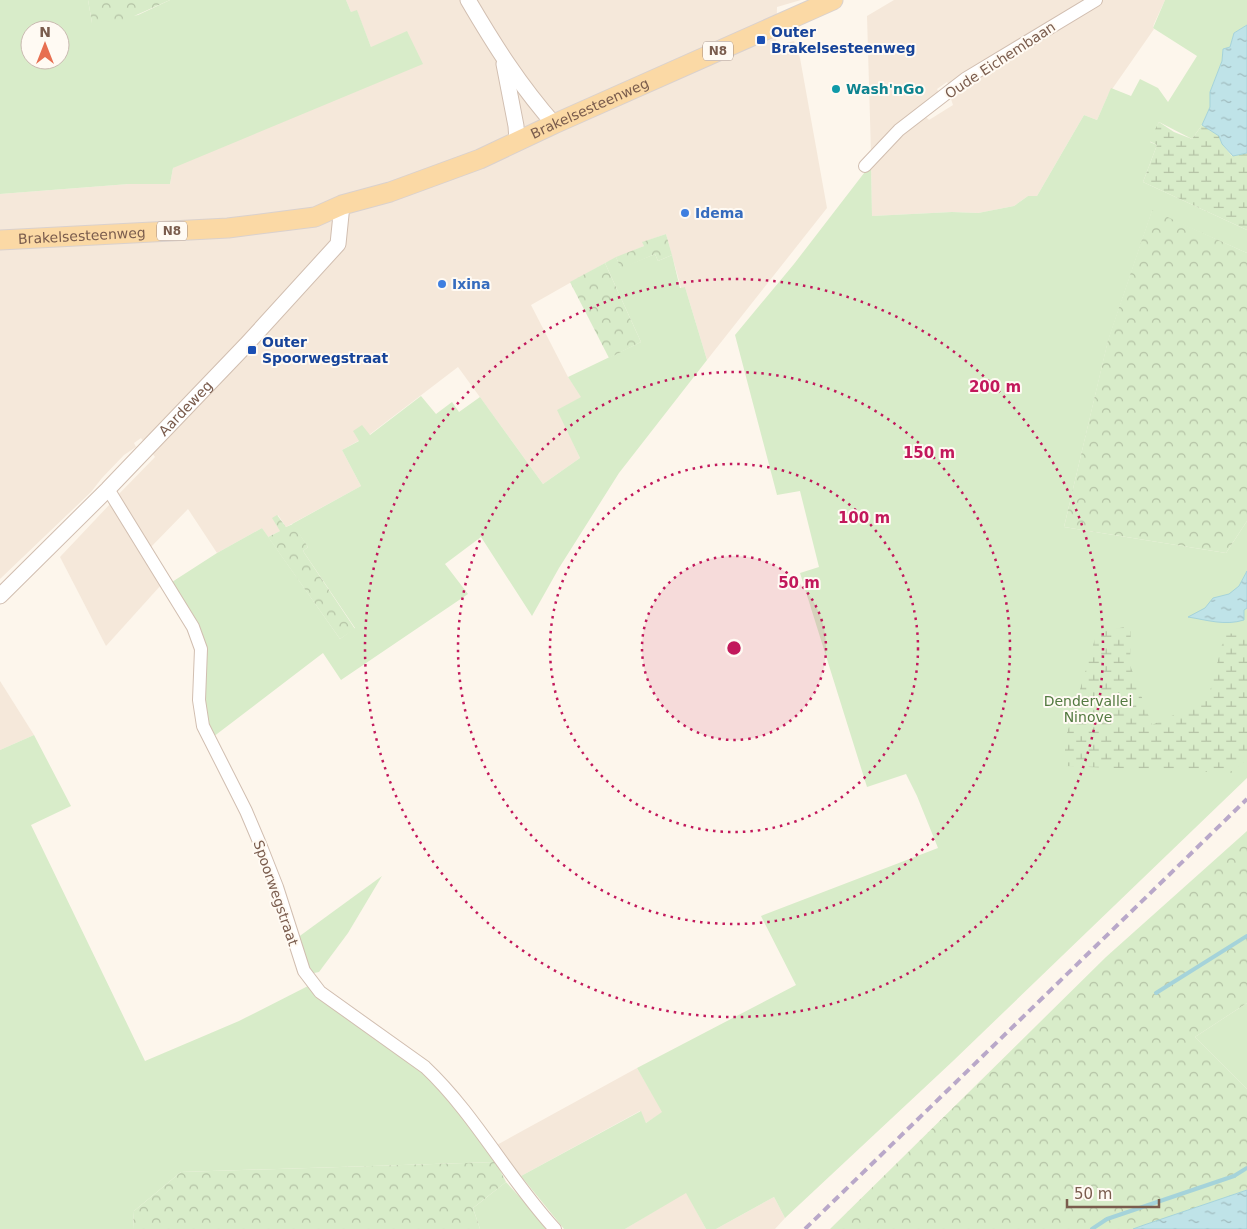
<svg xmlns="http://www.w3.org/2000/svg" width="1247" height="1229" font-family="'DejaVu Sans',sans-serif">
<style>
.residential{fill:#f5e8da}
.green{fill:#d8ecc9;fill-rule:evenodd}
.forest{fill:url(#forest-crowns)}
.wetland{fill:url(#wetland-marsh)}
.water{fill:url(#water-ripples);stroke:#a5d3da}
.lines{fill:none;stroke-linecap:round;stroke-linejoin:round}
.stream{stroke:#a5d3da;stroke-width:4}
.minor-casing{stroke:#d1beb0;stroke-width:14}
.tertiary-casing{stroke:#d1beb0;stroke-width:17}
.primary-casing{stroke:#dad1cd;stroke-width:21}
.minor{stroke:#fff;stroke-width:12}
.tertiary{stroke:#fff;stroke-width:15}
.primary{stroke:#fbd9a5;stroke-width:19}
.rail{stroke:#b9a8c9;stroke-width:4;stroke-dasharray:8 5;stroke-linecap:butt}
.ring{fill:none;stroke:#c2185b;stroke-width:2.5;stroke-dasharray:2.5 5}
.transit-dot{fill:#1a4fb4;stroke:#fffaf3;stroke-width:2}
.culture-dot{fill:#0f9aa8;stroke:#fffaf3;stroke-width:2}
.shop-dot{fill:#3f7fe0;stroke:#fffaf3;stroke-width:2}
.labels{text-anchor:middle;stroke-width:4;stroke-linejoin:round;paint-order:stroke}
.shield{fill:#fffaf3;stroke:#a28b7f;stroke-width:1}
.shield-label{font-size:12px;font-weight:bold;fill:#7a5c4d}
.transit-label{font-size:14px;font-weight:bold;fill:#164399;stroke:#fffaf3;text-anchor:start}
.street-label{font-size:14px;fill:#7a5c4d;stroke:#fffaf3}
.culture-label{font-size:14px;font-weight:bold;fill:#0d838f;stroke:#fffaf3;text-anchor:start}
.shop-label{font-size:14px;font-weight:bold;fill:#366cbe;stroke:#fffaf3;text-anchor:start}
.park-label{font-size:14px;fill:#537a41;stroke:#fffaf3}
.centre{fill:#c2185b;stroke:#fffaf3;stroke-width:2.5}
.ring-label{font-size:15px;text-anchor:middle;font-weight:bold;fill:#c2185b;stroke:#fffaf3;stroke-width:4;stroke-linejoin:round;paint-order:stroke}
</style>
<defs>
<pattern id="forest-crowns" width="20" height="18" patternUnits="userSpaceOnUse" patternTransform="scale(1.25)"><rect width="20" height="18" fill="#d8ecc9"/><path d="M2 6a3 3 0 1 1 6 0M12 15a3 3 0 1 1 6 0" fill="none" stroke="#b4c2a5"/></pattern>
<pattern id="wetland-marsh" width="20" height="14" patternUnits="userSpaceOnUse" patternTransform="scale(1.25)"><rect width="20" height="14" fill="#d8ecc9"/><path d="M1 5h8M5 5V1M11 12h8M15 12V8" fill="none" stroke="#b4c2a5"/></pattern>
<pattern id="water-ripples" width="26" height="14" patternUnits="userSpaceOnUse" patternTransform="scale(1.25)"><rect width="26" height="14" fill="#bfe3e8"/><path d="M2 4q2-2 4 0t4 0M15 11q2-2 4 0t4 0" fill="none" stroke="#a0bbbe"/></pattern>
</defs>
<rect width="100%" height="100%" fill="#fdf6ec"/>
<g class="residential">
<path d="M 346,0 L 801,0 L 777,7 L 776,46 L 794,41 L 800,58 L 827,208 L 707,360 L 685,287 L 681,288 L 666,234 L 643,242 L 644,246 L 605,263 L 531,305 L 568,377 L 582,397 L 558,410 L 580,458 L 543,484 L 458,367 L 369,435 L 342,450 L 361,486 L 286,527 L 278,515 L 280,531 L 268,537 L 262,528 L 217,553 L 188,509 L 149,549 L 117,496 L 155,457 L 141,438 L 134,443 L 136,447 L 124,455 L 102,478 L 91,492 L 0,579 L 0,194 L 129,184 L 170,184 L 173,168 L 371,47 L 357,11 L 351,12 Z"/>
<path d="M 894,0 L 1165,0 L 1154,24 L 1153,28 L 1154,29 L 1108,95 L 1097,120 L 1084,115 L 1037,196 L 1028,196 L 1014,206 L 978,213 L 952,212 L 872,216 L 871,164 L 925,116 L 929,120 L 953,105 L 950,96 L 954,93 L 947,82 L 937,89 L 939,93 L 871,153 L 867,16 Z"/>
<path d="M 112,502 L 161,585 L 106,646 L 60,557 Z"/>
<path d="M 0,681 L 34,735 L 0,750 Z"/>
<path d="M 637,1068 L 663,1112 L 646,1123 L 640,1111 L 521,1176 L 495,1146 Z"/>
<path d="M 686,1192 L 706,1229 L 625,1229 Z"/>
<path d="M 774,1197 L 785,1218 L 775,1229 L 716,1229 Z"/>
</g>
<g class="green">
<path d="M 0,0 L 88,0 L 92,23 L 138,15 L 170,0 L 346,0 L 351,12 L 357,10 L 371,47 L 407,31 L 423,64 L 173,168 L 170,184 L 129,184 L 0,194 ZM 30,30 L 60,30 L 60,60 L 30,60 Z"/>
<path d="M 1165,0 L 1247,0 L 1247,25 L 1234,33 L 1230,47 L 1223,49 L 1222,61 L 1210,92 L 1210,107 L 1202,125 L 1192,139 L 1159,122 L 1150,142 L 1157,145 L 1143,182 L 1247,230 L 1247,253 L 1152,211 L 1108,341 L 1064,527 L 1226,553 L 1247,521 L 1247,778 L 953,1061 L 785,1218 L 774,1197 L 716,1229 L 706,1229 L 686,1193 L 625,1229 L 564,1229 L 521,1176 L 641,1111 L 646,1123 L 662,1112 L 637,1068 L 796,985 L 761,916 L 938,848 L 917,796 L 906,774 L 867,787 L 800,573 L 819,567 L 800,491 L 777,495 L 735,335 L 794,264 L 871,164 L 872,216 L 952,212 L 978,213 L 1014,206 L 1028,196 L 1037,196 L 1084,115 L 1097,120 L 1111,88 L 1131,96 L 1140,79 L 1158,88 L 1168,102 L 1197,56 L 1153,28 Z"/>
<path d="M 655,254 L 658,261 L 672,255 L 680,288 L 685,287 L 707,360 L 619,473 L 559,568 L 532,616 L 481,537 L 445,564 L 468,594 L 341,680 L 323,653 L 213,737 L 202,704 L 207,649 L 197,621 L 172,582 L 217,553 L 262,528 L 340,639 L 355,628 L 303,551 L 308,547 L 292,524 L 361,486 L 342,450 L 359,441 L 353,431 L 362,425 L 370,435 L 421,396 L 436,414 L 452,402 L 459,412 L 480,397 L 543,484 L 580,458 L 557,410 L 581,397 L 568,377 L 641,342 L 605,263 L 616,257 L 621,268 Z"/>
<path d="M 34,735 L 71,806 L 31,825 L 145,1061 L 239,1021 L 308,986 L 436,1083 L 496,1162 L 181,1172 L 134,1211 L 133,1229 L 0,1229 L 0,750 Z"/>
<path d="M 382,876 L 348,933 L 319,972 L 314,973 L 310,971 L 297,938 Z"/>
<path d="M 1247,1003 L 1247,1089 L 1195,1037 Z"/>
<path d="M 506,1182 L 549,1229 L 480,1229 L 473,1208 Z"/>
</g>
<g class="forest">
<path d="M 88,0 L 170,0 L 114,25 L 92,23 Z"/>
<path d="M 1152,210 L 1247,253 L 1247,521 L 1226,553 L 1064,527 L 1108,340 Z"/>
<path d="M 666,234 L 672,255 L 658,261 L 655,254 L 621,269 L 616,257 L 644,246 L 642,242 Z"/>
<path d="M 605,263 L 641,342 L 609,358 L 570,282 Z"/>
<path d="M 277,515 L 286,527 L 293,524 L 308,547 L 303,551 L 355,629 L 340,639 L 268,537 L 280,531 L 272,518 Z"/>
<path d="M 1247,831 L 1247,1003 L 1195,1037 L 1247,1089 L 1247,1190 L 1133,1229 L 830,1229 L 1106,957 Z"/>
<path d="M 496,1162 L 506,1182 L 473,1208 L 480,1229 L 133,1229 L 134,1211 L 181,1172 Z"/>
</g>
<g class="wetland">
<path d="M 1159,122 L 1174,132 L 1192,139 L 1202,125 L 1219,136 L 1222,144 L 1232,156 L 1247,153 L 1247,230 L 1143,182 L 1157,145 L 1149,141 Z"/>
<path d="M 1131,626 L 1130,665 L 1152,725 L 1208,699 L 1225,633 L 1247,635 L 1247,759 L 1231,773 L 1065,766 L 1065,740 L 1097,632 Z"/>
</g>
<g class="water">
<path d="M 1247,25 L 1247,153 L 1233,156 L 1222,144 L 1219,136 L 1202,125 L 1210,107 L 1210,92 L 1222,61 L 1223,49 L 1230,47 L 1234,33 Z"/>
<path d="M 1247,571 L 1247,608 L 1244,610 L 1244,620 C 1225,626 1207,620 1188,617 L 1205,608 L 1213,598 L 1229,594 L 1239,586 Z"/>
<path d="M 1247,1190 L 1247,1229 L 1133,1229 L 1144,1225 Z"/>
</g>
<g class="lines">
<g class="stream">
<path d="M 1156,993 L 1247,936"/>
<path d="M 1092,1229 L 1107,1219 L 1234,1176 L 1247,1168"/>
</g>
<g class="minor-casing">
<g id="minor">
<path d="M 865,166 L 899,130 L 965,79 L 1096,0"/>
<path d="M 108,489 L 193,627 L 201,649 L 199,700 L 203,726 L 246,811 L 260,844 L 277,887 L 304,971 L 320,992 L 425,1067 C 475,1114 508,1178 555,1229"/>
</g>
</g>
<g class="tertiary-casing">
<g id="tertiary">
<path d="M 468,0 C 495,46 519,84 554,124"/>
<path d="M 504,64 L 516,126 L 517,141"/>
<path id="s1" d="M 0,596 L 108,489 L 246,345 L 338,244 L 342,205"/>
</g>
</g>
<g class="primary-casing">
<g id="primary">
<path id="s2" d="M 0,240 L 228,228 L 315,217 L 342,205 L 390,192 L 480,159 L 554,124 L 833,0"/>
</g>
</g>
<use href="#minor" class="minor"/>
<use href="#tertiary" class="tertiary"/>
<use href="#primary" class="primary"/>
<path class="rail" d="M 805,1229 L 1247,799"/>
</g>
<circle cx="734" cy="648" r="92" fill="#c2185b" fill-opacity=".12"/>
<g class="ring">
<circle cx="734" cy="648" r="92"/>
<circle cx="734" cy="648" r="184"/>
<circle cx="734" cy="648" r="276"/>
<circle cx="734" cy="648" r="369"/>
</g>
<g class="transit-dot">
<rect x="756" y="35" width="10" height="10" rx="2.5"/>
<rect x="247" y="345" width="10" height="10" rx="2.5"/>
</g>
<circle class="culture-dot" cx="836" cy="89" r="5"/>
<g class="shop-dot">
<circle cx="685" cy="213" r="5"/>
<circle cx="442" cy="284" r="5"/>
</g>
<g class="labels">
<g class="shield">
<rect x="703" y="41.5" width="30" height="19" rx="4"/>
<rect x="157" y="221.5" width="30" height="19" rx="4"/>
</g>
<g class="shield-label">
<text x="718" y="55">N8</text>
<text x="172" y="235">N8</text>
</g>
<g class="transit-label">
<text x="771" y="37">Outer<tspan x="771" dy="16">Brakelsesteenweg</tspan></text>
<text x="262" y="347">Outer<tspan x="262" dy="16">Spoorwegstraat</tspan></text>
</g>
<g class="street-label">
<text transform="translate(1000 60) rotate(-33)" y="5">Oude Eichembaan</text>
<text dy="5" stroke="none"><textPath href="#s2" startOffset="612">Brakelsesteenweg</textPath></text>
<text dy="5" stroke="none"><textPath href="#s2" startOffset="82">Brakelsesteenweg</textPath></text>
<text dy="5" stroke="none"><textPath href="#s1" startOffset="264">Aardeweg</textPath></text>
<text transform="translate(276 893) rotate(71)" y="5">Spoorwegstraat</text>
</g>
<g class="culture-label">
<text x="846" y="94">Wash'nGo</text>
</g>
<g class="shop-label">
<text x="695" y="218">Idema</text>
<text x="452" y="289">Ixina</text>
</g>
<g class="park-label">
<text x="1088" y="706">Dendervallei<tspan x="1088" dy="16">Ninove</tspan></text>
</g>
</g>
<circle cx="734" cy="648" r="8" class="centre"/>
<g class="ring-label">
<text x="995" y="392">200 m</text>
<text x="929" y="458">150 m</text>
<text x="864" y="523">100 m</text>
<text x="799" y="588">50 m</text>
</g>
<g transform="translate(45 45)"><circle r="24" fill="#fffaf3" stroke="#cabbb1"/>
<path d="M0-4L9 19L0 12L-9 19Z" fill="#e76f51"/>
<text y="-8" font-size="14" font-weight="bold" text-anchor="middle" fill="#7a5c4d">N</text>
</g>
<path d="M1067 1199v8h92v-8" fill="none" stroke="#7a5c4d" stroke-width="2.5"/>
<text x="1074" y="1199" font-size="15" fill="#7a5c4d" stroke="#fffaf3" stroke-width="4" paint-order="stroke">50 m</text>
</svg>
